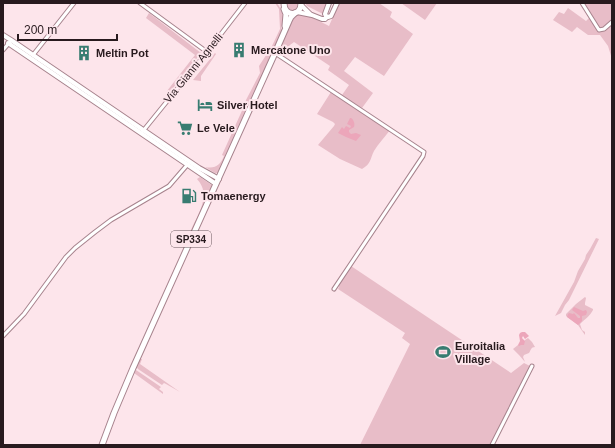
<svg xmlns="http://www.w3.org/2000/svg" width="615" height="448" font-family="Helvetica,sans-serif">
<style>
.green{fill:#e8bdc8}
.forest{fill:#eca6ba}
.lines{fill:none;stroke-linecap:round;stroke-linejoin:round}
.minor-casing{stroke:#a7838d;stroke-width:5}
.tertiary-casing{stroke:#a7838d;stroke-width:6}
.primary-casing{stroke:#a7838d;stroke-width:7}
.minor{stroke:#fff;stroke-width:3}
.tertiary{stroke:#fff;stroke-width:4}
.primary{stroke:#fff;stroke-width:5}
.labels{text-anchor:middle;stroke-width:4;stroke-linejoin:round;paint-order:stroke}
.shield{fill:#fde5eb;stroke:#68575c;stroke-width:1}
.shield-label{font-size:10px;font-weight:bold;fill:#281a1e}
.poi-label{font-size:11px;font-weight:bold;fill:#281a1e;stroke:#fde5eb;text-anchor:start}
.street-label{font-size:11px;fill:#281a1e;stroke:#fde5eb}
</style>
<rect width="100%" height="100%" fill="#fde5eb"/>
<g class="green">
<path d="M 275,3 L 277,3 C 283,11 285,19 281,28 L 282,29 L 275,49 L 219,173 L 215,173 L 205,167 C 216,169 220,165 224,156 L 222,155 L 245,104 L 246,100 L 260,73 L 259,66 L 272,46 L 280,29 L 279,9 Z"/>
<path d="M 286,3 L 298,3 L 297,7 L 295,10 L 291,10 L 287,8 Z"/>
<path d="M 305,3 L 327,3 L 323,14 L 307,6 Z"/>
<path d="M 339,3 L 379,3 L 392,12 L 390,17 L 413,34 L 384,76 L 355,57 L 344,71 L 373,93 L 362,108 L 338,93 L 338,92 L 342,95 L 349,85 L 328,70 L 330,66 L 294,42 C 290,45 283,50 282,56 L 278,53 L 294,15 C 305,12 319,21 329,26 Z"/>
<path d="M 401,3 L 437,3 L 425,20 Z"/>
<path d="M 583,3 L 612,3 L 612,59 L 608,46 L 600,35 L 588,35 L 577,27 L 572,32 L 553,20 L 559,12 L 564,14 L 568,8 L 586,21 L 589,18 L 595,26 L 596,25 Z"/>
<path d="M 149,13 L 201,53 L 169,93 L 167,91 L 195,55 L 146,18 Z"/>
<path d="M 215,53 L 216,54 L 201,76 L 201,81 L 193,80 Z"/>
<path d="M 331,92 L 390,130 C 385,137 378,144 374,151 C 370,159 371,164 362,169 L 340,159 L 318,145 L 334,126 L 335,124 L 333,122 L 317,114 Z"/>
<path d="M 200,177 L 213,186 L 192,234 L 190,232 L 191,230 C 198,214 212,195 197,179 Z"/>
<path d="M 596,238 L 599,239 L 569,300 L 565,305 L 561,313 L 555,316 L 574,282 L 578,271 L 585,259 L 586,255 L 590,249 Z"/>
<path d="M 351,266 L 511,373 L 524,363 L 530,366 L 490,445 L 360,445 L 410,344 L 402,338 L 405,333 L 338,289 L 339,287 L 339,284 Z"/>
<path d="M 585,297 L 586,298 L 585,303 L 585,305 L 593,309 L 593,310 C 590,316 585,319 580,324 L 582,330 L 585,332 L 585,335 L 578,325 L 566,316 L 566,314 L 576,304 Z"/>
<path d="M 528,338 L 532,342 L 535,347 C 531,347 531,350 529,353 L 524,355 L 523,357 L 525,362 L 519,355 L 513,349 L 518,345 L 522,345 L 525,340 Z"/>
<path d="M 140,359 L 142,359 L 140,364 L 180,392 L 166,384 L 164,383 L 162,385 L 138,369 L 136,366 Z"/>
<path d="M 136,370 L 161,387 L 159,389 L 163,392 L 163,394 L 134,373 Z"/>
</g>
<g class="forest">
<path d="M 350,118 L 351,118 C 354,120 355,124 354,127 L 349,130 L 349,132 L 351,134 L 356,133 L 361,135 L 356,141 L 346,137 L 338,133 L 342,127 L 344,129 L 346,126 L 350,128 L 351,126 L 347,124 Z"/>
<path d="M 574,307 L 583,311 L 586,310 L 587,312 L 586,315 L 582,316 L 582,321 L 578,325 L 567,317 L 568,314 L 569,313 L 573,314 L 574,313 L 578,318 L 580,318 L 580,316 L 572,310 Z"/>
<path d="M 522,332 L 525,332 L 529,336 L 525,339 L 523,336 L 522,338 L 525,341 L 524,345 L 521,345 L 519,346 L 518,345 L 520,341 L 519,335 L 520,333 Z"/>
</g>
<g class="lines">
<g class="minor-casing">
<g id="minor">
<path d="M 140,3 L 207,52"/>
<path d="M 582,3 L 599,30 L 604,29 L 612,22"/>
<path d="M 3,50 L 10,42"/>
<path d="M 275,53 L 424,152 L 423,156 L 334,289"/>
<path d="M 33,55 L 74,3"/>
<path d="M 143,131 L 207,52 L 245,3"/>
<path d="M 3,336 L 24,314 L 66,257 L 75,248 L 95,232 L 111,220 L 169,186 L 188,164"/>
<path d="M 492,445 L 532,366"/>
</g>
</g>
<g class="tertiary-casing">
<g id="tertiary">
<path d="M 329,3 L 325,14 L 326,16 L 328,17 L 331,16 L 337,3"/>
<path d="M 301,5 L 310,14"/>
<path d="M 297,12 L 312,15 L 322,19 L 325,19 L 327,17"/>
<path d="M 3,35 L 11,40 L 61,74 L 199,168 L 219,179"/>
<path d="M 8,43 L 216,184"/>
</g>
</g>
<g class="primary-casing">
<g id="primary">
<path d="M 284,3 C 284,17 301,17 301,3"/>
<path d="M 284,9 L 286,14 L 285,26"/>
<path d="M 102,445 L 114,413 L 133,368 L 275,53 L 289,21 L 291,17 L 295,13"/>
</g>
</g>
<use href="#minor" class="minor"/>
<use href="#tertiary" class="tertiary"/>
<use href="#primary" class="primary"/>
</g>
<defs>
<g id="building-bare" transform="scale(1.2)"><path d="M-4-6H4V6H1V3H-1V6H-4ZM-2.5-4.3h1.7v1.8h-1.7ZM.8-4.3h1.7v1.8H.8ZM-2.5-1h1.7V.8h-1.7ZM.8-1h1.7V.8H.8Z" fill="#387c71" stroke="#fde5eb" stroke-width="2.5" paint-order="stroke"/></g>
<g id="hotel-bare" transform="scale(1.2)"><path d="M-6-4.5h1.5V1H6V5H4.5V3h-9V5H-6ZM-4 0a1.8 1.8 0 1 1 3.6 0ZM.5 0V-2.5h3Q6-2.5 6 0Z" fill="#387c71" stroke="#fde5eb" stroke-width="2.5" paint-order="stroke"/></g>
<g id="supermarket-bare" transform="scale(1.2)"><path d="M-6-5.5h2.5l.6 2H6L4.5 2H-2.5L-4.4-4H-6ZM-1.5 3.2a1.3 1.3 0 1 0 .1 0ZM3 3.2a1.3 1.3 0 1 0 .1 0Z" fill="#387c71" stroke="#fde5eb" stroke-width="2.5" paint-order="stroke"/></g>
<g id="fuel-bare" transform="scale(1.2)"><path d="M-5.5-6h7V0h2V4h1.3V-2.5L3-4.5l.8-.8L6-3V5H2.5V1h-1V6h-7ZM-4.2-4.7v3.2H.2V-4.7Z" fill="#387c71" stroke="#fde5eb" stroke-width="2.5" paint-order="stroke"/></g>
<g id="stadium-bare" transform="scale(1.2)"><path d="M0-5a6.5 5 0 1 0 0 10a6.5 5 0 1 0 0-10ZM-3.5-1.8h7v3.6h-7Z" fill="#387c71" stroke="#fde5eb" stroke-width="2.5" paint-order="stroke"/></g>
</defs>
<g fill-rule="evenodd">
<use href="#building-bare" x="239" y="50"/>
<use href="#building-bare" x="84" y="53"/>
<use href="#hotel-bare" x="205" y="105"/>
<use href="#supermarket-bare" x="185" y="128"/>
<use href="#fuel-bare" x="189" y="196"/>
<use href="#stadium-bare" x="443" y="352"/>
</g>
<g class="labels">
<rect class="shield" x="171" y="231" width="40" height="16" rx="3"/>
<g class="shield-label">
<text x="191" y="243">SP334</text>
</g>
<g class="poi-label">
<text x="251" y="54">Mercatone Uno</text>
<text x="96" y="57">Meltin Pot</text>
<text x="217" y="109">Silver Hotel</text>
<text x="197" y="132">Le Vele</text>
<text x="201" y="200">Tomaenergy</text>
<text x="455" y="350">Euroitalia<tspan x="455" dy="13">Village</tspan></text>
</g>
<g class="street-label">
<text transform="translate(193 68) rotate(-51)" y="4">Via Gianni Agnelli</text>
</g>
</g>
<rect width="615" height="448" fill="none" stroke="#281a1e" stroke-width="8"/>
<path d="M18 34v6h99v-6" fill="none" stroke="#281a1e" stroke-width="2"/>
<text x="24" y="34" font-size="12" fill="#281a1e" stroke="#fde5eb" stroke-width="3" paint-order="stroke">200 m</text>
</svg>
